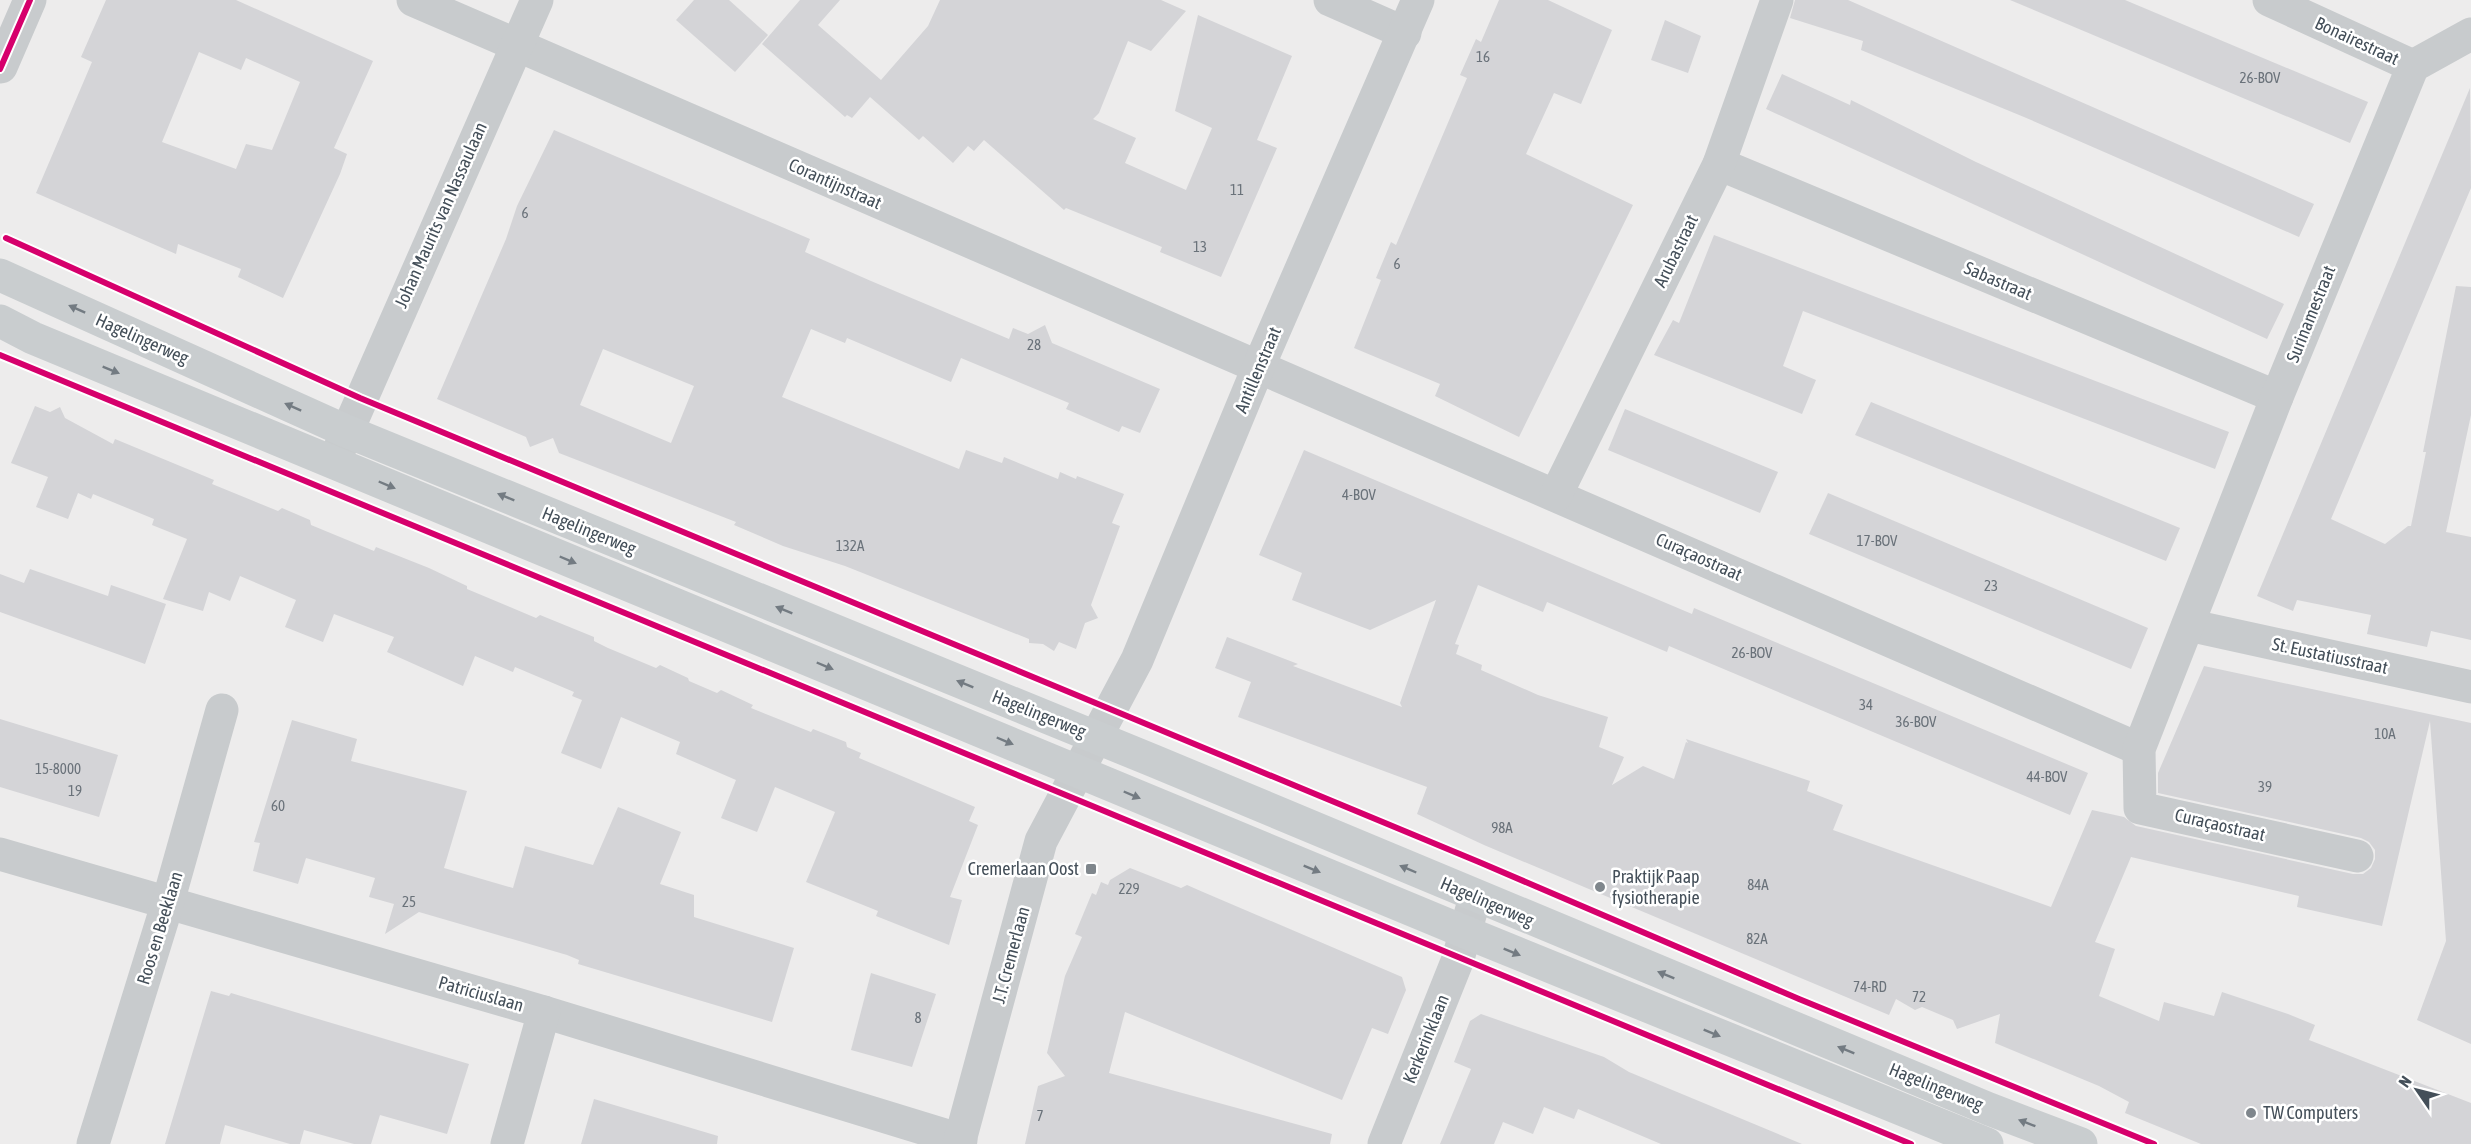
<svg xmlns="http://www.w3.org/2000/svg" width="2471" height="1144" font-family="'Asap Condensed',sans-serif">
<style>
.building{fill:#d4d4d7;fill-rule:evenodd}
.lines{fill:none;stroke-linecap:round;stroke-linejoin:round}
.street{stroke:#c8cbcd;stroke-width:33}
.secondary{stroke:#c9cdcf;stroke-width:33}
.cycleway-casing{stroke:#fff;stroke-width:10}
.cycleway{stroke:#d6006c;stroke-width:6}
.oneway{fill:#737b82}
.poi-dot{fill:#7f868c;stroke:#fff;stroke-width:2}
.labels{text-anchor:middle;stroke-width:5;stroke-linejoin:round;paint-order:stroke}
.number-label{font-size:15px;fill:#6a727a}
.street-label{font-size:18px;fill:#444f59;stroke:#fff}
.poi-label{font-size:18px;fill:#444f59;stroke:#fff;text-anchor:start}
</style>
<rect width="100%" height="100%" fill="#edecec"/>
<g class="building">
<path d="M 106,0 L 236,0 L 373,61 L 334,148 L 347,154 L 340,174 L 283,298 L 238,277 L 241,269 L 178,244 L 176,254 L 36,193 L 92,62 L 81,57 ZM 199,52 L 241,70 L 246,58 L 300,82 L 272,150 L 246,144 L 236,169 L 162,142 Z"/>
<path d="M 694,0 L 729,0 L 768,35 L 735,72 L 676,20 Z"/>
<path d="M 800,0 L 840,0 L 818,25 L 881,80 L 928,26 L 940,0 L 1161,0 L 1186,11 L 1151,51 L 1128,41 L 1099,113 L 1093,119 L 1136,138 L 1125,163 L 1186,190 L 1212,128 L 1175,111 L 1198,15 L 1292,56 L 1257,140 L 1277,148 L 1221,277 L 1160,252 L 1162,247 L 1066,208 L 1064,210 L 984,140 L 974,151 L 968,146 L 953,163 L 923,136 L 919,140 L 870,97 L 852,118 L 847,115 L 845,117 L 762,44 Z"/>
<path d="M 1499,0 L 1548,0 L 1612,30 L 1581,104 L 1554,93 L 1526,154 L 1633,205 L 1519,437 L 1435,396 L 1440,384 L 1354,348 L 1381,280 L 1376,278 L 1391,242 L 1396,245 L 1467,78 L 1460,75 L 1476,39 L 1481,42 Z"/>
<path d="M 1795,0 L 1848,0 L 2314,204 L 2299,237 L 2024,117 L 1861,50 L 1863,41 L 1790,18 Z"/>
<path d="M 2010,0 L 2125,0 L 2368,102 L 2350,143 Z"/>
<path d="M 1665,20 L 1701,36 L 1688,73 L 1651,60 Z"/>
<path d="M 1782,74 L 1850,105 L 1851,100 L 1976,162 L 2284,304 L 2267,339 L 1766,109 Z"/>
<path d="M 2470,88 L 2471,188 L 2331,519 L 2385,544 L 2408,526 L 2411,526 L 2426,452 L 2423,452 L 2456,286 L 2471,287 L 2471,415 L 2446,532 L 2471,537 L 2471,640 L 2431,631 L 2427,647 L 2367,634 L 2371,615 L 2297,600 L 2293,611 L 2257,596 Z"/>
<path d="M 554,130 L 810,239 L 805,252 L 871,281 L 1009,339 L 1013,328 L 1028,334 L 1045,325 L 1052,343 L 1160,389 L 1140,433 L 1122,426 L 1119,432 L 1066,409 L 1069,403 L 961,358 L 951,382 L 847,338 L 845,343 L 811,329 L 782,397 L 959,469 L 966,450 L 1002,463 L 1004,457 L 1058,479 L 1060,472 L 1076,479 L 1077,476 L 1124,494 L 1112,523 L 1120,526 L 1091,605 L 1098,618 L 1085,623 L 1076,649 L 1059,642 L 1054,651 L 1043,644 L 1029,643 L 1029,639 L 845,566 L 783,546 L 734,525 L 736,522 L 559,453 L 553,438 L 530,447 L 526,437 L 437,399 L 506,239 L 517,206 ZM 603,349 L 694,386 L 671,443 L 580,405 Z"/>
<path d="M 1714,235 L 2229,432 L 2215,469 L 1803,311 L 1783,366 L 1816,380 L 1802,414 L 1654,355 L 1673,320 L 1679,323 Z"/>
<path d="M 1871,402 L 2180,528 L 2166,561 L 1855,435 Z"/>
<path d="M 35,406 L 50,412 L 60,407 L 65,418 L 113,444 L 115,439 L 214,480 L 212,484 L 278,511 L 282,508 L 310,520 L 311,525 L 374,551 L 376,547 L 429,568 L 467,586 L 467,589 L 510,607 L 536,618 L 540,615 L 594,637 L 594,641 L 608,648 L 656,668 L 660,665 L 688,678 L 689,681 L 717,693 L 721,690 L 753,705 L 751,708 L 811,732 L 813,729 L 846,742 L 847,747 L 861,753 L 859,758 L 975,807 L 969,821 L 978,825 L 950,897 L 962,900 L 949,945 L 876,916 L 878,911 L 806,882 L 835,812 L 775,787 L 757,832 L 721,818 L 736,780 L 676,754 L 680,742 L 621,717 L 601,769 L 561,753 L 582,700 L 572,696 L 574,692 L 515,667 L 513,672 L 475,656 L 463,686 L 387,652 L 394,637 L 334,614 L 323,642 L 285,627 L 296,600 L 240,576 L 230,601 L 209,592 L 203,611 L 163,599 L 187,539 L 152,525 L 154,519 L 93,494 L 91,499 L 78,493 L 68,519 L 36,507 L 48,477 L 11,463 Z"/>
<path d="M 1625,409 L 1778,472 L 1760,513 L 1608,450 Z"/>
<path d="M 1304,450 L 1692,614 L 1694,608 L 2088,773 L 2070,815 L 1669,646 L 1667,652 L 1547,602 L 1543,612 L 1478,585 L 1455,644 L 1459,645 L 1456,654 L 1482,665 L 1481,670 L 1538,695 L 1608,717 L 1599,747 L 1624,757 L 1612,785 L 1643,766 L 1674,779 L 1686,742 L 1688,743 L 1686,739 L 1810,781 L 1807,791 L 1843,805 L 1833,830 L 2051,907 L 2092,810 L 2124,817 L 2136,826 L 2353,874 L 2363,874 L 2371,868 L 2375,859 L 2375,850 L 2369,842 L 2361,838 L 2158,793 L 2158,773 L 2204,666 L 2471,723 L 2471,1044 L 2417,1020 L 2446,941 L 2430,721 L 2382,926 L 2297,907 L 2299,896 L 2131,857 L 2095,942 L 2115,949 L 2099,996 L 2159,1021 L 2164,1002 L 2214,1016 L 2222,992 L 2288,1014 L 2315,1025 L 2309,1040 L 2471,1103 L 2471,1144 L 2201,1144 L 2125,1113 L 2129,1102 L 2099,1086 L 1995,1043 L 2000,1014 L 1957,1029 L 1953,1020 L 1922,1007 L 1915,1010 L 1896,999 L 1889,1015 L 1484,845 L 1417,814 L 1427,787 L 1238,717 L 1251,682 L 1215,668 L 1227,637 L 1298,664 L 1293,666 L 1402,707 L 1400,703 L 1436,600 L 1370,630 L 1292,600 L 1302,573 L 1259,555 Z"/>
<path d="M 1828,493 L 2148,628 L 2131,669 L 1809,534 Z"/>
<path d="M 30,569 L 108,596 L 111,585 L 166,604 L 145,664 L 0,612 L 0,574 L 24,583 Z"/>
<path d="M 0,719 L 118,755 L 99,817 L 0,787 Z"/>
<path d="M 292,720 L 357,739 L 351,761 L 467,791 L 444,868 L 513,888 L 525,846 L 593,865 L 618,807 L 681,832 L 660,884 L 694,895 L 694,917 L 794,948 L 772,1022 L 578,964 L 579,960 L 567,955 L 419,912 L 385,934 L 394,904 L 369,897 L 375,878 L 306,858 L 298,884 L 253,871 L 260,843 L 254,842 Z"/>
<path d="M 1130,868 L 1181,888 L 1187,885 L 1203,892 L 1402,977 L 1406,990 L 1388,1034 L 1372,1028 L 1342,1100 L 1125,1012 L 1109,1073 L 1332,1134 L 1330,1144 L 1025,1144 L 1038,1086 L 1065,1076 L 1047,1053 L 1065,976 L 1082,937 L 1075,934 L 1092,893 L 1096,895 L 1101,882 L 1108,885 L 1110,880 Z"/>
<path d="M 871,973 L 936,994 L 912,1067 L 851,1050 Z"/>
<path d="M 211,991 L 229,996 L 231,993 L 469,1064 L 447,1134 L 380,1115 L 371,1144 L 354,1144 L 304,1130 L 300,1144 L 290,1144 L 225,1125 L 220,1144 L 165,1144 Z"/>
<path d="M 1481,1014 L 1604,1057 L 1629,1072 L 1802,1144 L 1661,1144 L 1578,1109 L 1574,1119 L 1544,1107 L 1533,1134 L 1503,1122 L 1494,1144 L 1440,1144 L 1471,1069 L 1454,1062 L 1470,1021 Z"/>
<path d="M 594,1099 L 718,1136 L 717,1144 L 581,1144 Z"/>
</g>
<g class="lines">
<g class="street">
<path d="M 413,0 L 2139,749"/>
<path d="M 1330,0 L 1405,33"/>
<path d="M 2269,0 L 2413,66"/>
<path d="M 1,67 L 30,0"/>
<path d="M 1719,164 L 2277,397"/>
<path d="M 336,457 L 537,0"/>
<path d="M 1556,495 L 1719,164 L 1777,0"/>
<path d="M 2188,625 L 2471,687"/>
<path d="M 0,854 L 544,1012 L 961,1140"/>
<path d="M 2357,856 L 2140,808 L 2139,749 L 2277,397 L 2413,66 L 2471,34"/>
<path d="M 93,1144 L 168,902 L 222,710"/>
<path d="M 507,1144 L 544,1012"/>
<path d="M 959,1144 L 1041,841 L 1137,660 L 1258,368 L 1418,0"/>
<path d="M 1384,1144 L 1458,959 L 1475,897"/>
</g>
<g class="secondary">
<path d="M 0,275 L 346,431 L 1154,761 L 1989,1109 L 2081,1144"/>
<path d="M 0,321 L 33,338 L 1465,932 L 1987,1144"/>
</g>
<g class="cycleway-casing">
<g id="cycleway">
<path d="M 0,69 L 30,0"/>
<path d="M 6,238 L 360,398 L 1479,862 L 1799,999 L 2154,1144"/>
<path d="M 0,355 L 1911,1144"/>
</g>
</g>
<use href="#cycleway" class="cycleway"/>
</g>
<defs><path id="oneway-solid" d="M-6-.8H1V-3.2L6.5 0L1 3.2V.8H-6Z" transform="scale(1.5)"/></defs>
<g class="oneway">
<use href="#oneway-solid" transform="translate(77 309) rotate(-156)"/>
<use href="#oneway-solid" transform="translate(111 370) rotate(22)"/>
<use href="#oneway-solid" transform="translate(293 407) rotate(-156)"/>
<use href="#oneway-solid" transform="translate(387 485) rotate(23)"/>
<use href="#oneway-solid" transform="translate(506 497) rotate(-158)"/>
<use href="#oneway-solid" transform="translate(568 560) rotate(23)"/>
<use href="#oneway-solid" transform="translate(784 610) rotate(-158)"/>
<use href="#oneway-solid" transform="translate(825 666) rotate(23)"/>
<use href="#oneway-solid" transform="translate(965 684) rotate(-158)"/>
<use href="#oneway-solid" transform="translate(1005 741) rotate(23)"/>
<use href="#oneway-solid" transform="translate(1132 795) rotate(23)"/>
<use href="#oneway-solid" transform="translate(1312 869) rotate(22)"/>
<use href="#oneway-solid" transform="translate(1408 869) rotate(-157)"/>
<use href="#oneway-solid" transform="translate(1512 952) rotate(22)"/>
<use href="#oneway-solid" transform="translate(1666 975) rotate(-158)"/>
<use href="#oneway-solid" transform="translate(1712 1033) rotate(22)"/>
<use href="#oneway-solid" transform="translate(1846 1050) rotate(-158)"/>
<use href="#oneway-solid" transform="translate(2027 1123) rotate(-159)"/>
</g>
<g class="poi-dot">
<rect x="1085" y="863" width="12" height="12" rx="3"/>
<circle cx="1600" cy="887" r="6"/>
<circle cx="2251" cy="1113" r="6"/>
</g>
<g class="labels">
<g class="number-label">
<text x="1483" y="62">16</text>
<text x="2260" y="83">26-BOV</text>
<text x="1237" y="195">11</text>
<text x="525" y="218">6</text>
<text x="1200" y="252">13</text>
<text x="1397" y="269">6</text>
<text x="1034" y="350">28</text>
<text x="1359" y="500">4-BOV</text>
<text x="1877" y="546">17-BOV</text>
<text x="850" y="551">132A</text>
<text x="1991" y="591">23</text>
<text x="1752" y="658">26-BOV</text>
<text x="1866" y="710">34</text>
<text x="1916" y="727">36-BOV</text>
<text x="2385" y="739">10A</text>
<text x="58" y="774">15-8000</text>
<text x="2047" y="782">44-BOV</text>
<text x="2265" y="792">39</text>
<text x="75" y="796">19</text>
<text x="278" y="811">60</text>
<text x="1502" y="833">98A</text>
<text x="1758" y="890">84A</text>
<text x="1129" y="894">229</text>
<text x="409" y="907">25</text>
<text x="1757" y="944">82A</text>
<text x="1870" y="992">74-RD</text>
<text x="1919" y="1002">72</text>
<text x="918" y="1023">8</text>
<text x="1040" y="1121">7</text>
</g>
<g class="street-label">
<text transform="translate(2357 41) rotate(25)" y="6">Bonairestraat</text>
<text transform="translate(835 184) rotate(24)" y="6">Corantijnstraat</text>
<text transform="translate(441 215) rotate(-66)" y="6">Johan Maurits van Nassaulaan</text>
<text transform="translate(1676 251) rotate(-64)" y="6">Arubastraat</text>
<text transform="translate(1998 281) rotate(23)" y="6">Sabastraat</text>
<text transform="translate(2311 314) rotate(-68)" y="6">Surinamestraat</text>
<text transform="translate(142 339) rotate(24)" y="6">Hagelingerweg</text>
<text transform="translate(1258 370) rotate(-67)" y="6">Antillenstraat</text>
<text transform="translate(589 531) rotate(22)" y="6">Hagelingerweg</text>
<text transform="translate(1699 557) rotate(24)" y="6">Curaçaostraat</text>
<text transform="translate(2330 656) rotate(12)" y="6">St. Eustatiusstraat</text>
<text transform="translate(1039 714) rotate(22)" y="6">Hagelingerweg</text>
<text transform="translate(2220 825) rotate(13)" y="6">Curaçaostraat</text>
<text transform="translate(1487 902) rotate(23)" y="6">Hagelingerweg</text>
<text transform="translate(160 928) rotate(-73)" y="6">Roos en Beeklaan</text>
<text transform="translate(1011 955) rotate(-75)" y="6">J.T. Cremerlaan</text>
<text transform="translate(481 994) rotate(16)" y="6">Patriciuslaan</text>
<text transform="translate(1426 1039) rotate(-68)" y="6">Kerkerinklaan</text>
<text transform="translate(1936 1087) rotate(22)" y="6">Hagelingerweg</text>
</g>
<g class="poi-label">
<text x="1079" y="875" text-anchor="end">Cremerlaan Oost</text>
<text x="1612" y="883">Praktijk Paap<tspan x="1612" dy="21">fysiotherapie</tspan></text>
<text x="2263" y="1119">TW Computers</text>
</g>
</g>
<g transform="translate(2417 1090) rotate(305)" stroke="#ffffff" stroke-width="4.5" paint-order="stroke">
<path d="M0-4.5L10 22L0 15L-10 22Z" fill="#444f59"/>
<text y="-9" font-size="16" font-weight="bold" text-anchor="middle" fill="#444f59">N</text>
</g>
</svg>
